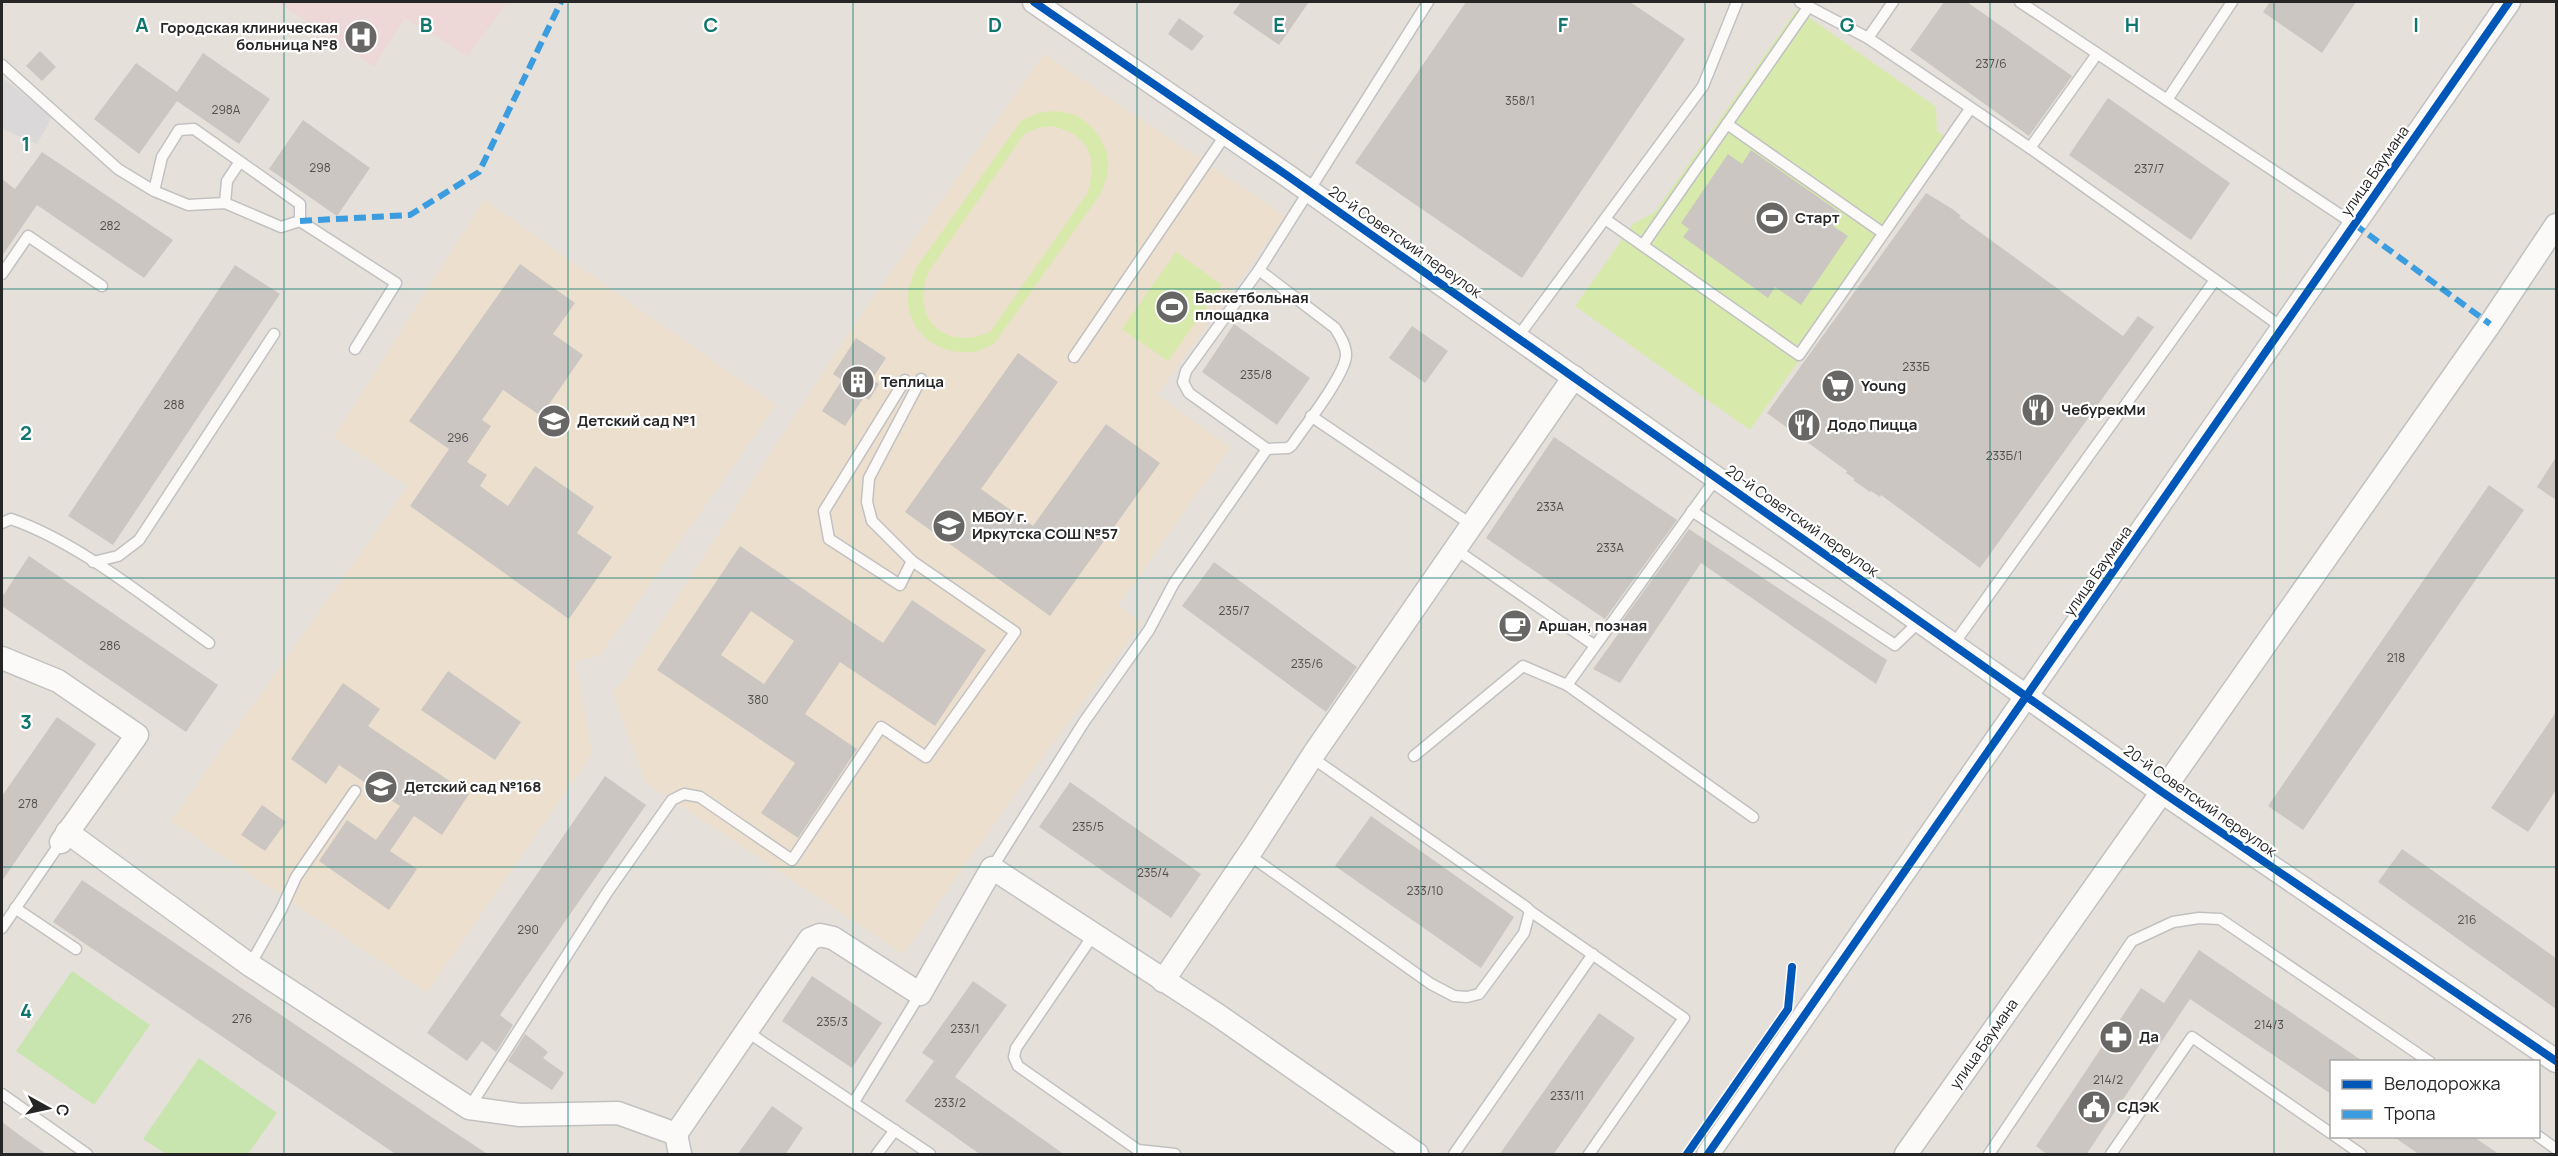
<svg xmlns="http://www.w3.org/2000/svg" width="2558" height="1156" font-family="Manrope,sans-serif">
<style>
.industrial{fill:#dbd8da}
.education{fill:#ecdfcd}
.medical{fill:#eed8d7}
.green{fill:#c9e5af}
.pitch{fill:#d7eaab;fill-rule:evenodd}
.building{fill:#cbc6c2;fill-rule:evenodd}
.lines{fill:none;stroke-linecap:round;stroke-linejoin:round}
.service-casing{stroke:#c2c1c2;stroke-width:13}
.minor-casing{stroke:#c2c1c2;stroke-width:25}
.service{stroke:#fbfaf9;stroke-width:10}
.minor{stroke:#fbfaf9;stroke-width:22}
.quiet{stroke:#3c9ce0;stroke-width:6;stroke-dasharray:12 6;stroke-linecap:butt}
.cycleway-casing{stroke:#fff;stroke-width:11}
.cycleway{stroke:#0057b8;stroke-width:8}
.grid{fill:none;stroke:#0f766e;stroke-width:1.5;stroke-opacity:0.55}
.labels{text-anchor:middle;stroke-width:4.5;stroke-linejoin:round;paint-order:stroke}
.number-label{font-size:12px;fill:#51504f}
.poi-label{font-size:15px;font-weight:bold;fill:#262626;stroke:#fff;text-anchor:start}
.street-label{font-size:15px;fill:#262626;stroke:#fff}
.grid-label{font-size:20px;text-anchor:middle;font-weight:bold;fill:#0f766e;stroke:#fff;stroke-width:4.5;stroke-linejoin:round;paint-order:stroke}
</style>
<rect width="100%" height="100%" fill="#e6e0da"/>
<path class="industrial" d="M 2,77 L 52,117 L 37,144 L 2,129 Z"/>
<g class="education">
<path d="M 1044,54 L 1285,216 L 1157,395 L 1230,447 L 1118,606 L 1141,623 L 1005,808 L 903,954 L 645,782 L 613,692 L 623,681 L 850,331 Z"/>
<path d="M 484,200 L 776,405 L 600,655 L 575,661 L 592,754 L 427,992 L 171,821 L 408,486 L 334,437 Z"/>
</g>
<path class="medical" d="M 278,2 L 507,2 L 468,56 L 405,18 L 374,67 Z"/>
<g class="green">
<path d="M 72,971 L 150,1025 L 94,1105 L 16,1051 Z"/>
<path d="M 199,1058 L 277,1113 L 248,1154 L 166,1154 L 143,1139 Z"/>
</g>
<g class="pitch">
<path d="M 1797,9 L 1936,107 L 1937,131 L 1953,142 L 1750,430 L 1575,306 L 1633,224 L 1655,212 Z"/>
<path d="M 1056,111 C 1062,112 1069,113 1075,115 C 1094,124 1111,149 1108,170 C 1107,178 1103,186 1101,193 L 994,344 C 987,347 979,352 972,352 C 941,355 912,336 908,304 C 906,291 912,279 916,268 L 1021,121 L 1038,113 ZM 1052,126 C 1089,135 1098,157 1088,192 L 990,332 C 944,352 909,318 929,271 L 1024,134 L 1038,128 Z"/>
<path d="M 1176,252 L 1222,285 L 1168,361 L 1122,329 Z"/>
</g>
<g class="building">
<path d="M 1241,2 L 1309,2 L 1279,45 L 1233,13 Z"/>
<path d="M 1466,2 L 1630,2 L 1685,39 L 1522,278 L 1355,163 Z"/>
<path d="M 1944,2 L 1967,2 L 2072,76 L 2029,136 L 1910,50 Z"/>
<path d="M 2270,2 L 2356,2 L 2322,53 L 2263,12 Z"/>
<path d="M 1179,18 L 1204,36 L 1192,51 L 1168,34 Z"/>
<path d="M 40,51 L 56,67 L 42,81 L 26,66 Z"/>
<path d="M 203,53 L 270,99 L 239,144 L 177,101 L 139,154 L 94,119 L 136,63 L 177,92 Z"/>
<path d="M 2108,98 L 2230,183 L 2191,240 L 2069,155 Z"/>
<path d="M 303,120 L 370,168 L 337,216 L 269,169 Z"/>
<path d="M 1751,150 L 1841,213 L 1833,226 L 1848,236 L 1801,305 L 1775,287 L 1768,298 L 1683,237 L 1689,229 L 1681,223 L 1728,154 L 1742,164 Z"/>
<path d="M 42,152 L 173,240 L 144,278 L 37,205 L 2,256 L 2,179 L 15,189 Z"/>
<path d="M 1926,193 L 1954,210 L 1961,216 L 1959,217 L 2123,336 L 2138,316 L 2154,327 L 1980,568 L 1881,495 L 1880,497 L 1871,491 L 1870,492 L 1853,480 L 1855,479 L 1846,473 L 1847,471 L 1767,413 Z"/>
<path d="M 520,264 L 575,303 L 553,334 L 583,355 L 541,416 L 503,390 L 482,420 L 491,426 L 467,462 L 487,475 L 480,486 L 508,506 L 535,466 L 594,507 L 577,533 L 612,557 L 569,619 L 410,506 L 449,449 L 409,421 Z"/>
<path d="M 235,265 L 280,294 L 113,545 L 68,516 Z"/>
<path d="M 1234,324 L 1310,378 L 1277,425 L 1202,372 Z"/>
<path d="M 1412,326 L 1448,351 L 1425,383 L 1389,358 Z"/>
<path d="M 856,338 L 886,358 L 872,379 L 879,384 L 869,400 L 864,397 L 845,426 L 822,411 L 842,380 L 833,374 Z"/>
<path d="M 1018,353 L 1058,382 L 981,489 L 1033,526 L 1106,424 L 1160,463 L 1050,616 L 905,512 Z"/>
<path d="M 1554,437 L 1677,520 L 1605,619 L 1486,538 Z"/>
<path d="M 2556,457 L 2556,500 L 2537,487 Z"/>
<path d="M 2489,485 L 2524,510 L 2303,830 L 2268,806 Z"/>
<path d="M 1689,529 L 1887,660 L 1876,684 L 1701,563 L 1620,683 L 1593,669 L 1621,630 L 1617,628 Z"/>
<path d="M 740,546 L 883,643 L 912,600 L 986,650 L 935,726 L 840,662 L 805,714 L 857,749 L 798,838 L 761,813 L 795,763 L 657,670 ZM 751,611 L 794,641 L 764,684 L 721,655 Z"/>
<path d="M 29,556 L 218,685 L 186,732 L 2,606 L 2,597 Z"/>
<path d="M 1214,562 L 1357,667 L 1326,712 L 1182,606 Z"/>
<path d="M 448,671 L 521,722 L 495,760 L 421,710 Z"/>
<path d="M 343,683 L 380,709 L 368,726 L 469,794 L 442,835 L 414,816 L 390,851 L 417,869 L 389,910 L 319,861 L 347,820 L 376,840 L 400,806 L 339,765 L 326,784 L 291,759 Z"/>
<path d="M 2556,712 L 2556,790 L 2528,832 L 2491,808 Z"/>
<path d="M 57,717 L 96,744 L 2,881 L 2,796 Z"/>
<path d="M 605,776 L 646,805 L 500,1015 L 513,1025 L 496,1052 L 482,1041 L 467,1061 L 427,1033 Z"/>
<path d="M 1070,782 L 1201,874 L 1171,918 L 1039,827 Z"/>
<path d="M 262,805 L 286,822 L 265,851 L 241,835 Z"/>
<path d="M 1371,816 L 1514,917 L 1481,968 L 1335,866 Z"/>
<path d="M 2402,849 L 2556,958 L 2556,1009 L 2378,882 Z"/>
<path d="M 82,880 L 433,1118 L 489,1155 L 397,1155 L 53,922 Z"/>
<path d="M 2199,950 L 2364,1062 L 2331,1062 L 2331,1094 L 2190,999 L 2086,1155 L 2048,1155 L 2036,1146 L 2141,988 L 2164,1003 Z"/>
<path d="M 812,976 L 882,1023 L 852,1068 L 782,1021 Z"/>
<path d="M 973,981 L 1007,1005 L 955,1077 L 1065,1155 L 981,1155 L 905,1101 L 934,1061 L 922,1053 Z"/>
<path d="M 1599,1013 L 1635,1038 L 1553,1155 L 1499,1155 Z"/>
<path d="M 525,1034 L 548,1052 L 543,1058 L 564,1073 L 552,1090 L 508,1061 Z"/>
<path d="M 772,1106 L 803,1128 L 785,1155 L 737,1155 Z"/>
<path d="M 2,1122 L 22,1137 L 48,1155 L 2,1155 Z"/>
<path d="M 2394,1137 L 2474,1137 L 2500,1155 L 2420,1155 Z"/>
</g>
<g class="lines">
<g class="service-casing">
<g id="service">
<path d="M 1800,2 L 1868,38 L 1893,2"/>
<path d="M 2020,2 L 2167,100"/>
<path d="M 2232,2 L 2167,100 L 2354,224"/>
<path d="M 1868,38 L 2030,148 L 2097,54"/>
<path d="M 2,65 L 118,169 L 154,191 L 188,205 L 225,203 L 281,227 L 300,221 L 300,204 L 194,129 L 179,130 L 162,157 L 154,191"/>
<path d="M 1727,124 L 1809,6"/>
<path d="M 2030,148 L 2283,328"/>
<path d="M 225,203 L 227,181 L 239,163"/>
<path d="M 1605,219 L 1799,355 L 1970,109"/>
<path d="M 300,221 L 396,283 L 355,349"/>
<path d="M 1643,245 L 1727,124 L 1883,233"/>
<path d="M 1259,270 L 1335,328 C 1340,336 1346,345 1346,355 C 1346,374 1304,427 1292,445 L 1288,448 L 1267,449"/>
<path d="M 2,274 L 28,236 L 102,286"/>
<path d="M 1517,338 L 1703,86 L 1737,2"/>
<path d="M 1074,357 L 1226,134"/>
<path d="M 905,380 L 824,511 L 829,539 L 900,585 L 912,561"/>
<path d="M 1311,416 L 1472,525"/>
<path d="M 1692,511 L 1895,645 L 1920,621"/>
<path d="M 2,523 L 11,519 C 80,543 148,600 209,643"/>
<path d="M 1455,549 L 1594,645"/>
<path d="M 93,562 L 118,556 L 139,540 L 274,334"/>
<path d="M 1953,645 L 2215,280"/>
<path d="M 1567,685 L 1717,477"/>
<path d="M 1414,756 L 1523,666 L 1567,685 L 1753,817"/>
<path d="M 1249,855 L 1431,984 L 1454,996 L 1467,997 L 1479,994 L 1524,933 L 1530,911 L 1526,907 L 1311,757"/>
<path d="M 992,868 L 1084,722 L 1149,630 L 1174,583 L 1267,449 L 1189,393 L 1183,382 L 1186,371 L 1259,270 L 1428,2"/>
<path d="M 15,908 L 76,949"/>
<path d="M 1530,911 L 1684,1018 L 1589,1154"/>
<path d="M 2,928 L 61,842"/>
<path d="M 1094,934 L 1016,1048 L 1014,1057 L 1018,1066 L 1138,1150 L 1175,1154"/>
<path d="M 250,965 L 281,910 L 296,877 L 355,791"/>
<path d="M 746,1031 L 930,1154"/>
<path d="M 2,1094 L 87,1154"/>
<path d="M 854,1102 L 920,994"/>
<path d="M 469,1108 L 608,891 L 672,800 L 684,794 L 700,797 L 792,860 L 881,727 L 926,757 L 1015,632 L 912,561 L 872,521 L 867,502 L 869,478 L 921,379"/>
<path d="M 2335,1136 L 2361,1154"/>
<path d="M 2538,1136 L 2556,1149"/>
<path d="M 877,1154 L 895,1130"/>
<path d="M 1454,1154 L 1593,954"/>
<path d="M 1989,1154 L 2132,941 L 2173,922 L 2199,918 L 2220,919 L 2430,1062"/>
<path d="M 2111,1154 L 2192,1037 L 2332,1134"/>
</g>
</g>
<g class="minor-casing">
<g id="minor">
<path d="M 1034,2 L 1285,174 L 2162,792 L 2556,1061"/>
<path d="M 2,658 L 58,681 L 137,735 L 61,842"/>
<path d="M 67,832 L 250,965 L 469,1108 L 520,1115 L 618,1113 L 676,1134 L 680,1154"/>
<path d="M 1163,981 L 1255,845 L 1315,752 L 1574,377"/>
<path d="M 676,1134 L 810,939 L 820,935 L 833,938 L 920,994 L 992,868 L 1219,1016 L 1417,1154"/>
<path d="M 1708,1154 L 2509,2"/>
<path d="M 1906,1154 L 2162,792 L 2490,324 L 2556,225"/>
</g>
</g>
<use href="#service" class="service"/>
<use href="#minor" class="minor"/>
<g class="quiet">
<path d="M 300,221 L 410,215 L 479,172 L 561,2"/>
<path d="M 2354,224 L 2490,324"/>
</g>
<g class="cycleway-casing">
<g id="cycleway">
<path d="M 1034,2 L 1285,174 L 2162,792 L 2556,1061"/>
<path d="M 1687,1154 L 1788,1009 L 1792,967"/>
<path d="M 1708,1154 L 2509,2"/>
</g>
</g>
<use href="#cycleway" class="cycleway"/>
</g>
<path class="grid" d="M 284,2 L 284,1154M 568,2 L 568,1154M 853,2 L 853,1154M 1137,2 L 1137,1154M 1421,2 L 1421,1154M 1705,2 L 1705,1154M 1990,2 L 1990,1154M 2274,2 L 2274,1154M 2,289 L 2556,289M 2,578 L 2556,578M 2,867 L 2556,867"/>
<defs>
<g id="hospital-disc" transform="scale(1.725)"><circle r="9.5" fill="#696765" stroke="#fff"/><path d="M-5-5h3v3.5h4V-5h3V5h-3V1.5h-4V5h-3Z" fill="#fff"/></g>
<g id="stadium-disc" transform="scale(1.725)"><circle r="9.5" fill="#696765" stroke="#fff"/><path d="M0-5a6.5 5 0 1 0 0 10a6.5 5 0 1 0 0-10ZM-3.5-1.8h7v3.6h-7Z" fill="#fff"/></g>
<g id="building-disc" transform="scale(1.725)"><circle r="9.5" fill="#696765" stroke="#fff"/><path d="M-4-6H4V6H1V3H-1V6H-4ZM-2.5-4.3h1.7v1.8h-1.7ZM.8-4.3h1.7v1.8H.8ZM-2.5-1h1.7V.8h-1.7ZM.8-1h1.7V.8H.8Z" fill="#fff"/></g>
<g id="supermarket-disc" transform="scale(1.725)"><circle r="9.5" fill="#696765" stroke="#fff"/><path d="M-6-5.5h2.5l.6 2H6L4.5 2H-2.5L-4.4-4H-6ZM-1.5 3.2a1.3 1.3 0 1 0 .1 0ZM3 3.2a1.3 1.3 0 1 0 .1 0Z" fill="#fff"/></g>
<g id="restaurant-disc" transform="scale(1.725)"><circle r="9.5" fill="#696765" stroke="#fff"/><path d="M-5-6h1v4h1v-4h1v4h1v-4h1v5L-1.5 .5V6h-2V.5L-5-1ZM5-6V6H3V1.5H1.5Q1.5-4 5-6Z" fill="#fff"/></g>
<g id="school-disc" transform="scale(1.725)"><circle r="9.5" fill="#696765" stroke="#fff"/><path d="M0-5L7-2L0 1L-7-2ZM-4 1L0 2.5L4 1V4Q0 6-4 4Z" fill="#fff"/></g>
<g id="cafe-disc" transform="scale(1.725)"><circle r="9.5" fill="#696765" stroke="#fff"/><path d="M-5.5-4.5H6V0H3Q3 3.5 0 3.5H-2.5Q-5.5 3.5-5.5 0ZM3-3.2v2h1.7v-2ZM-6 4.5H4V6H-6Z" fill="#fff"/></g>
<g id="pharmacy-disc" transform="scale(1.725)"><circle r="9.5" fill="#696765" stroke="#fff"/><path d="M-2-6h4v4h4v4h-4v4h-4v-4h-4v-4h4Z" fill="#fff"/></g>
<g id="civic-disc" transform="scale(1.725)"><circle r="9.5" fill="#696765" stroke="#fff"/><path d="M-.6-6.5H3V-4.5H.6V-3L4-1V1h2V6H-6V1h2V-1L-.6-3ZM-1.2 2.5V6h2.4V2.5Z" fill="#fff"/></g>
</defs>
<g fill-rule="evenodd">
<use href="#hospital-disc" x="361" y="37"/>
<use href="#stadium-disc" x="1772" y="218"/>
<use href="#stadium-disc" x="1172" y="307"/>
<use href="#building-disc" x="858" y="382"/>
<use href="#supermarket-disc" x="1838" y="386"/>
<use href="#restaurant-disc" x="2038" y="410"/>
<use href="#school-disc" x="554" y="421"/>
<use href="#restaurant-disc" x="1804" y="425"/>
<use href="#school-disc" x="949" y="526"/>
<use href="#cafe-disc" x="1515" y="626"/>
<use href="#school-disc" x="381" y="787"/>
<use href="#pharmacy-disc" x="2116" y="1037"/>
<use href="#civic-disc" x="2094" y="1107"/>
</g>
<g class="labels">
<g class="number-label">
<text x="1991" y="68">237/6</text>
<text x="1520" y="105">358/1</text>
<text x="226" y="114">298А</text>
<text x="320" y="172">298</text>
<text x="2149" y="173">237/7</text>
<text x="110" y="230">282</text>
<text x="1916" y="371">233Б</text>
<text x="1256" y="379">235/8</text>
<text x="174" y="409">288</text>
<text x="458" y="442">296</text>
<text x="2004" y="460">233Б/1</text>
<text x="1550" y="511">233А</text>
<text x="1610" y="552">233А</text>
<text x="1234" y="615">235/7</text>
<text x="110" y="650">286</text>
<text x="2396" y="662">218</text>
<text x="1307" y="668">235/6</text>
<text x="758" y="704">380</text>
<text x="28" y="808">278</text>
<text x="1088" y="831">235/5</text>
<text x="1153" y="877">235/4</text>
<text x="1425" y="895">233/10</text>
<text x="2467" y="924">216</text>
<text x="528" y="934">290</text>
<text x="242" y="1023">276</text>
<text x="832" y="1026">235/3</text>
<text x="2269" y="1029">214/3</text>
<text x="965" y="1033">233/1</text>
<text x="2108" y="1084">214/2</text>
<text x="1567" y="1100">233/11</text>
<text x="950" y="1107">233/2</text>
</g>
<g class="poi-label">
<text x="338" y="33" text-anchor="end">Городская клиническая<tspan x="338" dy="17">больница №8</tspan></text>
<text x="1795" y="223">Старт</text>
<text x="1195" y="303">Баскетбольная<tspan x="1195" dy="17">площадка</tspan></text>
<text x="881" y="387">Теплица</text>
<text x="1861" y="391">Young</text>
<text x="2061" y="415">ЧебурекМи</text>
<text x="577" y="426">Детский сад №1</text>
<text x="1827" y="430">Додо Пицца</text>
<text x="972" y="522">МБОУ г.<tspan x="972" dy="17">Иркутска СОШ №57</tspan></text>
<text x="1538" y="631">Аршан, позная</text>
<text x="404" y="792">Детский сад №168</text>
<text x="2139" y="1042">Да</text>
<text x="2117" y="1112">СДЭК</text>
</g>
<g class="street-label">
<text transform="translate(2375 171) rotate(-55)" y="5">улица Баумана</text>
<text transform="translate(1405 242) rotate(35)" y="5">20-й Советский переулок</text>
<text transform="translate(1802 521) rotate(35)" y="5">20-й Советский переулок</text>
<text transform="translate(2098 571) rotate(-55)" y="5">улица Баумана</text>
<text transform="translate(2200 801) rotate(35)" y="5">20-й Советский переулок</text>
<text transform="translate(1984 1044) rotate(-55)" y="5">улица Баумана</text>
</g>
</g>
<g class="grid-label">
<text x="142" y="32">A</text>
<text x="426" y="32">B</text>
<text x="711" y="32">C</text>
<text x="995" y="32">D</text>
<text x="1279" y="32">E</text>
<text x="1563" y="32">F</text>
<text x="1847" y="32">G</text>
<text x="2132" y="32">H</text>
<text x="2416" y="32">I</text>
<text x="26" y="151">1</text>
<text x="26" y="440">2</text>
<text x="26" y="729">3</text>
<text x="26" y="1018">4</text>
</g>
<rect width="2558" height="1156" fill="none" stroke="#262626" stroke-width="6"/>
<rect x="2330" y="1060" width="210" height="78" fill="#ffffff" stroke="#a8a8a8" stroke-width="1.5"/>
<rect x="2342" y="1080" width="30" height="9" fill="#0057b8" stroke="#a8a8a8" stroke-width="1.5"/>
<text x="2384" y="1090" font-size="18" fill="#262626">Велодорожка</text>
<rect x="2342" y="1110" width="30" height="9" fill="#3c9ce0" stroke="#a8a8a8" stroke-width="1.5"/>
<text x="2384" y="1120" font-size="18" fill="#262626">Тропа</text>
<g transform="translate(48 1108) rotate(98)" stroke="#ffffff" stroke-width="4.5" paint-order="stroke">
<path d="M0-4.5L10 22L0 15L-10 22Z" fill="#262626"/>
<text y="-9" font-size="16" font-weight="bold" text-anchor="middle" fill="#262626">С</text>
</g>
</svg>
